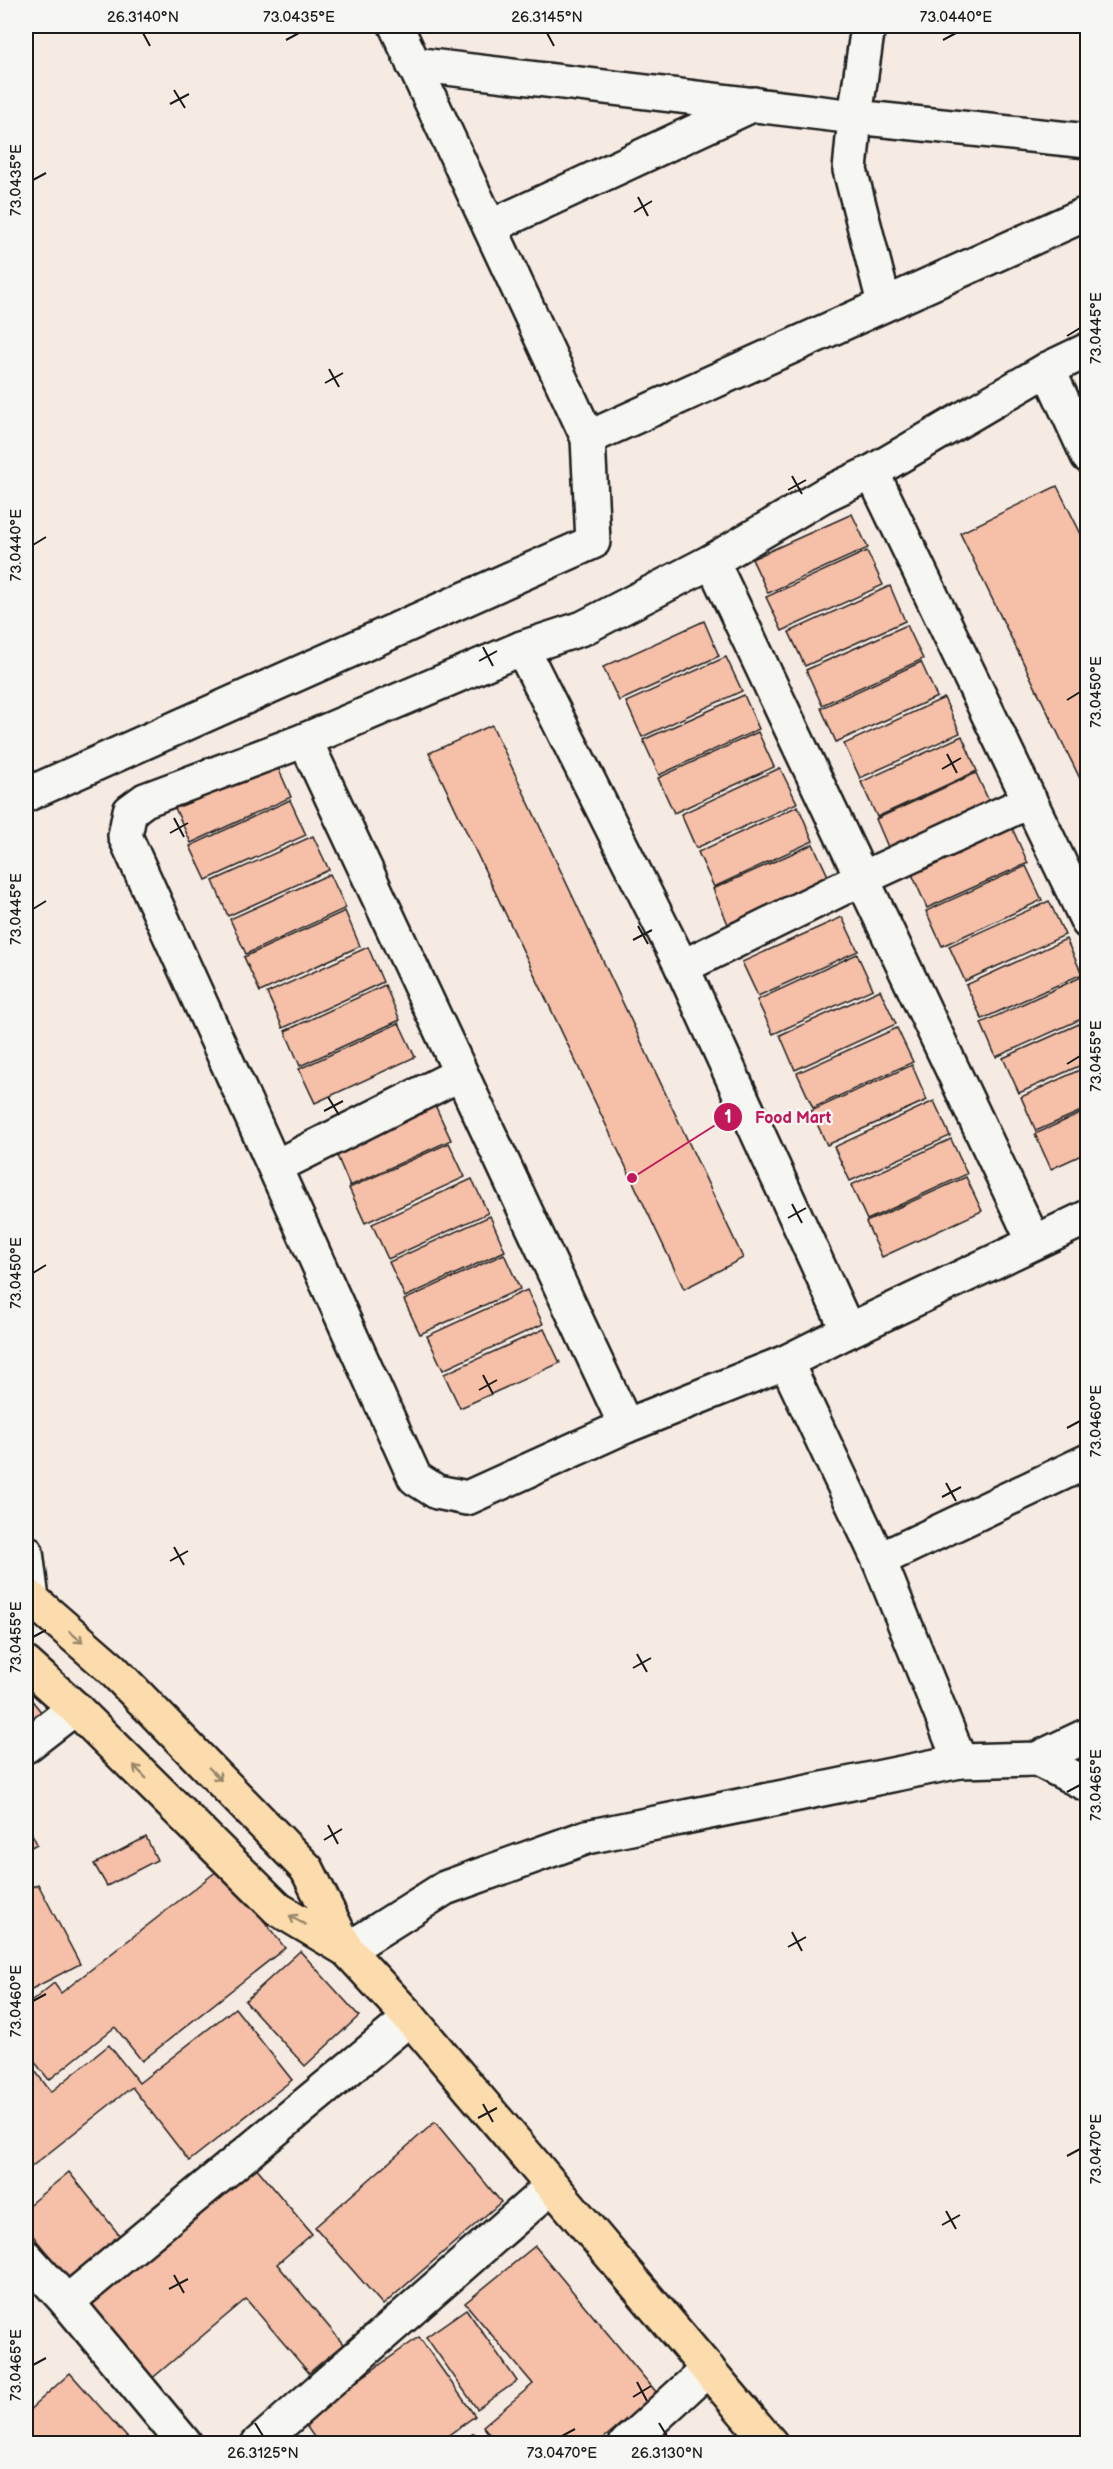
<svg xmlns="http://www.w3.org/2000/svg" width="1113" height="2469" font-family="'Balsamiq Sans',sans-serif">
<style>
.building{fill:#f5bfa8;stroke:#1c1c1c;stroke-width:1.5}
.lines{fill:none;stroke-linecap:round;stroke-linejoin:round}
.minor-casing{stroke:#1c1c1c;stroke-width:38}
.major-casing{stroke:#1c1c1c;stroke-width:38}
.minor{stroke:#f6f6f2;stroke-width:33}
.major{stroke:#fcdcac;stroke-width:33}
.oneway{stroke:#97866b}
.ticks{fill:none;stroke:#1c1c1c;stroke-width:2}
.leader{fill:none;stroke:#c2185b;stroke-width:2}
.callout-dot{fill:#c2185b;stroke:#f6f6f2;stroke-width:2}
.mark-label{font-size:18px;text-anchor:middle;font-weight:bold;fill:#fff}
.callout-label{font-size:16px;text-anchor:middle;font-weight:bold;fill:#c2185b;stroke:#f6f6f2;stroke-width:5;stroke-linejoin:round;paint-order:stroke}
.neatline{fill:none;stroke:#1c1c1c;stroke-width:2}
.ticks-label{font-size:15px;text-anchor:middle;fill:#1c1c1c}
</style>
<rect width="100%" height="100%" fill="#f6ebe3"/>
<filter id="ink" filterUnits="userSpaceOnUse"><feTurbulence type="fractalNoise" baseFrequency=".0167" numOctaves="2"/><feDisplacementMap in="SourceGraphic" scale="12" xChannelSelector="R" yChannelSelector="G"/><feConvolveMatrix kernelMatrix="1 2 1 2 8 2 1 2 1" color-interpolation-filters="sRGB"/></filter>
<g filter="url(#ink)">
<g class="building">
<path d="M 1057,486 L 1088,548 L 1088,795 L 960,533 Z"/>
<path d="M 852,514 L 868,548 L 768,593 L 752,559 Z"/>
<path d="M 867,551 L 883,585 L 782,631 L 766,597 Z"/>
<path d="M 890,586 L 905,621 L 805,666 L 789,632 Z"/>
<path d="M 704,621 L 719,656 L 619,701 L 603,667 Z"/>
<path d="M 907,625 L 923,659 L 822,705 L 806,670 Z"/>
<path d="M 726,657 L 742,691 L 642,737 L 626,702 Z"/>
<path d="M 921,662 L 937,697 L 836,742 L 821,708 Z"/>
<path d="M 744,695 L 759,729 L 659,775 L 643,740 Z"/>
<path d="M 944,698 L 960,733 L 860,778 L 844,744 Z"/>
<path d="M 492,725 L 743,1258 L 684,1289 L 429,753 Z"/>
<path d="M 758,732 L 774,767 L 674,813 L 658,778 Z"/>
<path d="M 962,736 L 977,771 L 877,817 L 861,782 Z"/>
<path d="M 276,763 L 291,797 L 191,843 L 175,808 Z"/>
<path d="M 780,768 L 797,803 L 696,848 L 681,814 Z"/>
<path d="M 976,773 L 992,808 L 891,854 L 876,819 Z"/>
<path d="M 290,800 L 306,835 L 206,880 L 190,846 Z"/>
<path d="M 798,806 L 813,841 L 714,887 L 698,852 Z"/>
<path d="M 1012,828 L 1028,863 L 927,908 L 912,874 Z"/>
<path d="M 313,836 L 329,870 L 228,916 L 213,881 Z"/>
<path d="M 813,844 L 829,878 L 728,924 L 713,889 Z"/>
<path d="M 1026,866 L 1042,900 L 942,946 L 926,911 Z"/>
<path d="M 330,874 L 346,908 L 246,954 L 230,919 Z"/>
<path d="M 1049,901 L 1065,935 L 965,981 L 949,946 Z"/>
<path d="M 345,911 L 360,946 L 260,992 L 244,957 Z"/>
<path d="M 842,917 L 858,951 L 758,996 L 742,962 Z"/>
<path d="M 1066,939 L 1082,974 L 982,1019 L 966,985 Z"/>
<path d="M 368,947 L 383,982 L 283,1028 L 267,993 Z"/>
<path d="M 857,954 L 873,989 L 773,1034 L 757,1000 Z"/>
<path d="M 1081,977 L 1088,991 L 1088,1016 L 996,1057 L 981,1023 Z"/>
<path d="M 385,985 L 400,1020 L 300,1066 L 285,1031 Z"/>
<path d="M 880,990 L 896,1024 L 795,1070 L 780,1035 Z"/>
<path d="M 1088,1020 L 1088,1062 L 1019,1093 L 1003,1058 Z"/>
<path d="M 399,1023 L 415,1057 L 315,1103 L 299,1069 Z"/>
<path d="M 897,1028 L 913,1062 L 813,1108 L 797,1073 Z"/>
<path d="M 912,1065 L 927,1100 L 827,1145 L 811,1111 Z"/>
<path d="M 1088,1066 L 1088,1108 L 1036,1131 L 1021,1097 Z"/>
<path d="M 934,1101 L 950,1136 L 850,1181 L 834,1147 Z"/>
<path d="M 435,1105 L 451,1140 L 350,1186 L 335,1151 Z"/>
<path d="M 1088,1110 L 1088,1152 L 1051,1169 L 1035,1134 Z"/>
<path d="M 951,1139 L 967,1174 L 867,1220 L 851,1185 Z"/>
<path d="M 449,1143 L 465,1177 L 365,1223 L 349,1188 Z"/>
<path d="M 966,1177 L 982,1211 L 882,1257 L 866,1222 Z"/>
<path d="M 472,1179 L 488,1213 L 388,1259 L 372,1224 Z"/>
<path d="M 490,1216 L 505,1251 L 405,1297 L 389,1262 Z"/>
<path d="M 504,1254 L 520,1289 L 420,1334 L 404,1300 Z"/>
<path d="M 527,1290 L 543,1324 L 443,1370 L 427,1336 Z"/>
<path d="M 544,1329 L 560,1363 L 460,1408 L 444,1374 Z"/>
<path d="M 26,1693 L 42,1713 L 26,1727 Z"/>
<path d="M 26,1822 L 37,1844 L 26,1850 Z"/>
<path d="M 146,1837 L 157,1860 L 107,1886 L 94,1864 Z"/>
<path d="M 222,1867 L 285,1948 L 142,2061 L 115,2027 L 49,2080 L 26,2051 L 32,2044 L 26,2035 L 26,2006 L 54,1983 L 61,1993 Z"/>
<path d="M 38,1884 L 80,1964 L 26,1992 L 26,1890 Z"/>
<path d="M 300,1951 L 359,2016 L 305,2066 L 245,2001 Z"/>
<path d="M 235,2008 L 292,2080 L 189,2161 L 132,2087 L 26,2171 L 26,2059 L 51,2092 L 109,2045 L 139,2083 Z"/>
<path d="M 435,2122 L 501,2202 L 383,2305 L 315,2227 Z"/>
<path d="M 255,2166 L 312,2234 L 277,2264 L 343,2344 L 309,2373 L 246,2299 L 149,2381 L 88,2307 Z"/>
<path d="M 69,2172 L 125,2242 L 71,2284 L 26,2227 L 26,2207 Z"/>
<path d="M 535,2246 L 657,2393 L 597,2444 L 497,2444 L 483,2426 L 533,2384 L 465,2303 Z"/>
<path d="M 466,2309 L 517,2381 L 477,2409 L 426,2337 Z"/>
<path d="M 419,2337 L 475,2416 L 436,2444 L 305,2444 L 314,2437 L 302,2420 Z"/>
<path d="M 70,2373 L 133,2444 L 26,2444 L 26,2413 Z"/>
<path d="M 474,2433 L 481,2444 L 457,2444 Z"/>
</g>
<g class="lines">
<g class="minor-casing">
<g id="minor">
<path d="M 396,26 L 588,438 L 1088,213"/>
<path d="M 868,26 L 855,117 L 1088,141"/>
<path d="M 413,64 L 855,117 L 850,170 L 884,303"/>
<path d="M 490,227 L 754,104"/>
<path d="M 1048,369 L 1088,456"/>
<path d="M 872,472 L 1088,922"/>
<path d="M 712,561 L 1034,1242"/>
<path d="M 522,648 L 305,740 L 626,1426 L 786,1362"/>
<path d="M 305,740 L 145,800 L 130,811 L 125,836 L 415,1478 L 437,1492 L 467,1498 L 626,1426"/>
<path d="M 26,795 L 593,542 L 588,438"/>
<path d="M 682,967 L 861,879 L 1030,801"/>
<path d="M 275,1167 L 460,1074"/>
<path d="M 848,1331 L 1088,1217"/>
<path d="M 26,1552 L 32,1599"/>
<path d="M 879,1560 L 1088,1461"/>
<path d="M 26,1746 L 75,1708"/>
<path d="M 1037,1759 L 1088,1785"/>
<path d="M 960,1761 L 879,1560 L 786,1362 L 848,1331 L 682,967 L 522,648 L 583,628 L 712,561 L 824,495 L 872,472 L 1048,369 L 1088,350"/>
<path d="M 347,1950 L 445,1888 L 587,1837 L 960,1761 L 1037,1759 L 1088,1735"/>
<path d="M 26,2257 L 67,2302"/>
<path d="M 185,2444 L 67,2302 L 410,2018"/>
<path d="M 258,2444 L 551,2187"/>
<path d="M 626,2444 L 708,2369"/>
</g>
</g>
<g class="major-casing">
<g id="major">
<path d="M 26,1594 L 112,1669 L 307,1869 L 347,1950 L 410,2018 L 771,2444"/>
<path d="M 26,1664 L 75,1708 L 278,1909 L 347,1950"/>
</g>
</g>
<use href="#minor" class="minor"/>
<use href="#major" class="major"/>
</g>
<defs><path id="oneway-shaft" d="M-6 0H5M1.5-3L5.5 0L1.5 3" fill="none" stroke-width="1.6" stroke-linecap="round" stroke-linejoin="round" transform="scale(1.5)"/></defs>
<g class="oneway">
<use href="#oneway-shaft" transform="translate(76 1637) rotate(41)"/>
<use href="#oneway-shaft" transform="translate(140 1772) rotate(-135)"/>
<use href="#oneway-shaft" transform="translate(215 1774) rotate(46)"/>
<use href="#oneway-shaft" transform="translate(297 1920) rotate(-150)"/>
</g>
</g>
<path class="ticks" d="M 143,33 L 150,46M 547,33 L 554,46M 286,40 L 299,33M 943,40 L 956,33M 174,90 L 185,108M 170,104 L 189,94M 33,180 L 46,173M 638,197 L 648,216M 634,212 L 652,201M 1067,336 L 1080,328M 329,369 L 339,387M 325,383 L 343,373M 792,476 L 802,494M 788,490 L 806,480M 33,545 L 46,537M 483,647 L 493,666M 479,661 L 497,651M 1067,700 L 1080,692M 947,754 L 957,773M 942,769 L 961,758M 174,818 L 184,837M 170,833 L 188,823M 33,909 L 46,901M 638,926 L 648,944M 633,940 L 652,930M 1067,1064 L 1080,1056M 328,1097 L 339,1115M 324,1111 L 343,1101M 792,1204 L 802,1223M 788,1218 L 806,1208M 33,1273 L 46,1265M 483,1375 L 493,1394M 479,1390 L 497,1380M 1067,1428 L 1080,1421M 946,1483 L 956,1501M 942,1497 L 961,1487M 174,1547 L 184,1565M 170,1561 L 188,1551M 33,1637 L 46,1630M 637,1654 L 647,1672M 633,1668 L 651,1658M 1067,1792 L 1080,1785M 328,1825 L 338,1844M 324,1840 L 342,1829M 792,1932 L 802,1951M 788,1947 L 806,1937M 33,2001 L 46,1994M 483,2104 L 493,2122M 478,2118 L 497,2108M 1067,2156 L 1080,2149M 946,2211 L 956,2229M 942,2225 L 960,2215M 174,2275 L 184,2293M 169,2289 L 188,2279M 33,2365 L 46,2358M 637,2382 L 647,2401M 633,2397 L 651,2386M 255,2423 L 263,2436M 659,2423 L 667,2436M 562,2436 L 575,2429"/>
<path class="leader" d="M632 1178L728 1117"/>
<g class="callout-dot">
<circle cx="632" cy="1178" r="6"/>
<circle cx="728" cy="1117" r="15"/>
</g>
<g class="mark-label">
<text x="728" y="1123">1</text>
</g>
<g class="callout-label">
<text x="793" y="1123">Food Mart</text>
</g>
<rect width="1113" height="2469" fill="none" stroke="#f6f6f2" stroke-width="66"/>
<rect x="33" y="33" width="1047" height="2403" class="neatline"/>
<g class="ticks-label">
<text x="143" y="22">26.3140°N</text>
<text x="299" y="22">73.0435°E</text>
<text x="547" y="22">26.3145°N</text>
<text x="956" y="22">73.0440°E</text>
<text transform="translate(16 180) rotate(-90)" y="5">73.0435°E</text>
<text transform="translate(1096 328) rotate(-90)" y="5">73.0445°E</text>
<text transform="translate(16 545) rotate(-90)" y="5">73.0440°E</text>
<text transform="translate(1096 692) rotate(-90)" y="5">73.0450°E</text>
<text transform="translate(16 909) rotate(-90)" y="5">73.0445°E</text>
<text transform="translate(1096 1056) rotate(-90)" y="5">73.0455°E</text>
<text transform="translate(16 1273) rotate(-90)" y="5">73.0450°E</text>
<text transform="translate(1096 1421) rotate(-90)" y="5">73.0460°E</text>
<text transform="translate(16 1637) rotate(-90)" y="5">73.0455°E</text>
<text transform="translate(1096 1785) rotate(-90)" y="5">73.0465°E</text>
<text transform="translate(16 2001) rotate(-90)" y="5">73.0460°E</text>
<text transform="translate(1096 2149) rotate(-90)" y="5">73.0470°E</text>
<text transform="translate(16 2365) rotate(-90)" y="5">73.0465°E</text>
<text x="263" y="2458">26.3125°N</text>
<text x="562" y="2458">73.0470°E</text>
<text x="667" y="2458">26.3130°N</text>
</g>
</svg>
